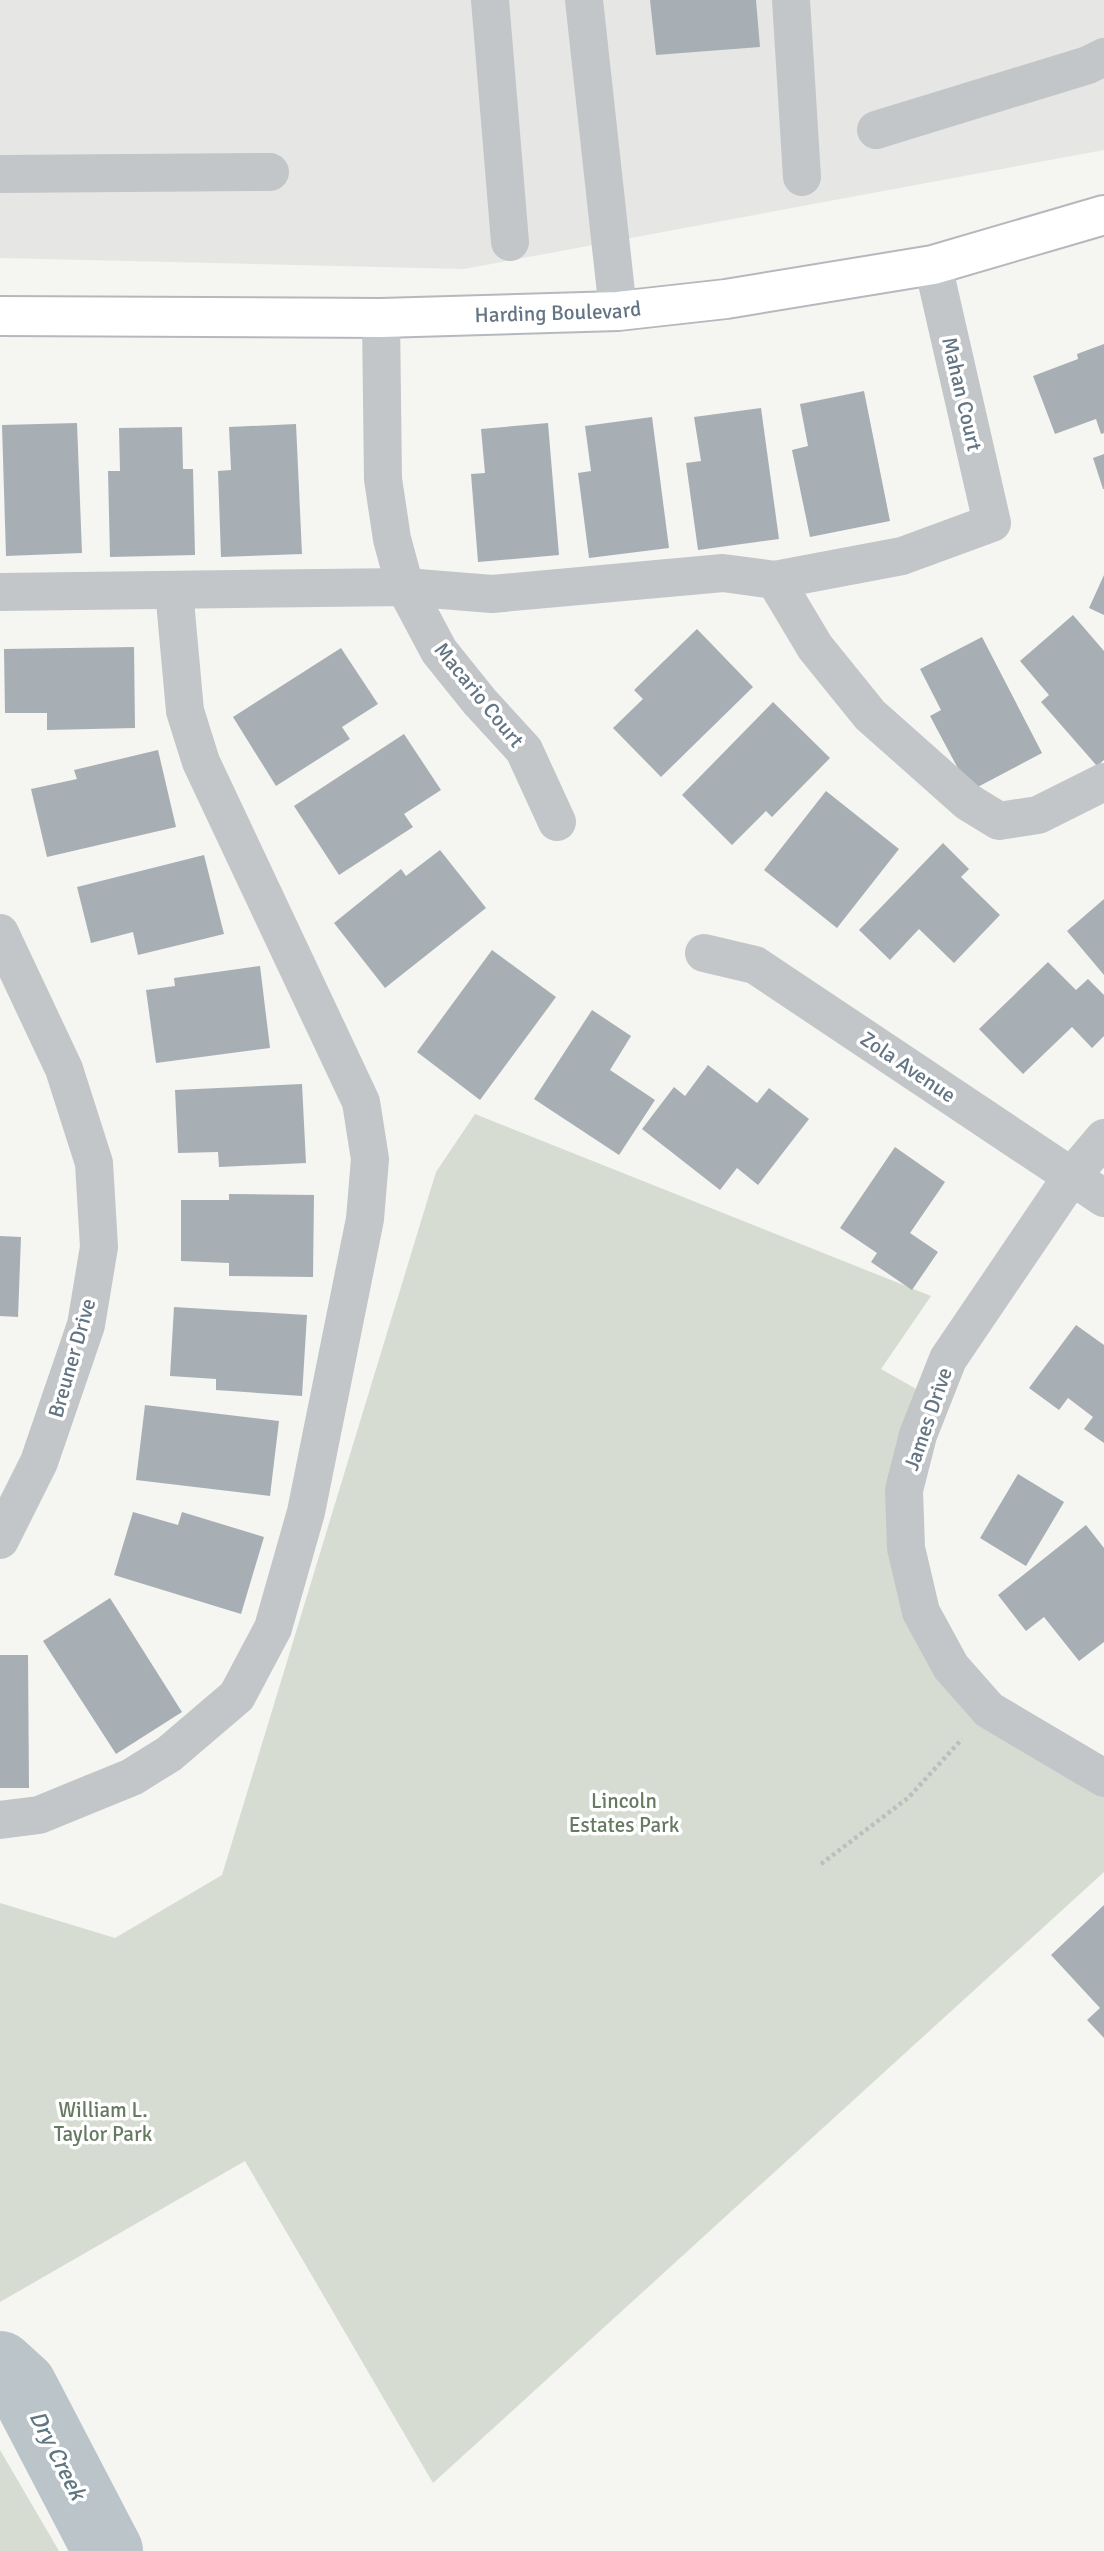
<svg xmlns="http://www.w3.org/2000/svg" width="1104" height="2551" font-family="Signika,sans-serif">
<style>
.built{fill:#e6e7e5}
.green{fill:#d6dcd2}
.lines{fill:none;stroke-linecap:round;stroke-linejoin:round}
.river{stroke:#bac4c9;stroke-width:70}
.building{fill:#a7afb5}
.major-casing{stroke:#b5b9bd;stroke-width:42}
.path{stroke:#bcbec0;stroke-width:4.5;stroke-dasharray:3.5 3.5;stroke-linecap:butt}
.minor{stroke:#c2c6c9;stroke-width:38}
.major{stroke:#fff;stroke-width:38}
.labels{text-anchor:middle;stroke-width:7;stroke-linejoin:round;paint-order:stroke}
.street-label{font-size:21px;fill:#637483;stroke:#fff}
.park-label{font-size:21px;fill:#667a62;stroke:#fff}
.water-label{font-size:23px;font-style:italic;fill:#5f7680;stroke:#fff}
</style>
<rect width="100%" height="100%" fill="#f5f5f1"/>
<path class="built" d="M 0,0 L 1104,0 L 1104,150 L 464,269 L 0,258 Z"/>
<g class="green">
<path d="M 475,1114 L 931,1296 L 881,1369 L 932,1398 L 910,1505 L 933,1616 L 1000,1708 L 1104,1780 L 1104,1872 L 433,2483 L 245,2161 L 0,2302 L 0,1903 L 115,1938 L 222,1875 L 436,1172 Z"/>
<path d="M 0,2450 L 59,2551 L 0,2551 Z"/>
</g>
<g class="lines">
<path class="river" d="M 0,2366 L 22,2386 L 108,2551"/>
</g>
<g class="building">
<path d="M 650,0 L 756,0 L 760,47 L 656,55 Z"/>
<path d="M 1104,344 L 1104,433 L 1101,434 L 1096,419 L 1055,434 L 1033,376 L 1078,359 L 1077,354 Z"/>
<path d="M 864,391 L 890,521 L 810,537 L 792,450 L 808,446 L 800,404 Z"/>
<path d="M 761,408 L 779,539 L 698,550 L 686,463 L 701,461 L 694,417 Z"/>
<path d="M 652,417 L 669,548 L 589,558 L 578,473 L 591,471 L 585,426 Z"/>
<path d="M 77,423 L 82,553 L 6,556 L 2,425 Z"/>
<path d="M 548,423 L 559,555 L 478,562 L 471,474 L 485,473 L 481,429 Z"/>
<path d="M 296,424 L 302,554 L 221,557 L 218,471 L 231,470 L 229,427 Z"/>
<path d="M 182,427 L 183,469 L 193,469 L 195,555 L 110,557 L 108,471 L 120,471 L 119,428 Z"/>
<path d="M 1104,454 L 1104,489 L 1103,489 L 1093,458 Z"/>
<path d="M 1104,575 L 1104,615 L 1089,608 Z"/>
<path d="M 1073,615 L 1104,651 L 1104,760 L 1097,766 L 1041,702 L 1049,695 L 1020,661 Z"/>
<path d="M 697,629 L 753,687 L 661,777 L 613,728 L 643,699 L 634,690 Z"/>
<path d="M 982,637 L 1042,753 L 970,791 L 930,716 L 941,710 L 920,669 Z"/>
<path d="M 134,647 L 135,728 L 47,730 L 47,713 L 5,713 L 4,649 Z"/>
<path d="M 341,648 L 378,704 L 342,727 L 350,739 L 276,786 L 233,717 Z"/>
<path d="M 773,702 L 830,758 L 772,817 L 766,811 L 732,845 L 682,795 Z"/>
<path d="M 404,734 L 441,790 L 404,814 L 413,827 L 339,875 L 294,806 Z"/>
<path d="M 158,750 L 176,827 L 47,857 L 31,789 L 77,779 L 74,770 Z"/>
<path d="M 826,791 L 899,849 L 837,928 L 764,870 Z"/>
<path d="M 943,843 L 969,869 L 961,877 L 1000,915 L 954,963 L 919,929 L 890,960 L 859,930 Z"/>
<path d="M 440,850 L 486,908 L 385,988 L 334,923 L 401,869 L 406,876 Z"/>
<path d="M 204,855 L 224,934 L 138,955 L 133,932 L 91,943 L 77,887 Z"/>
<path d="M 1104,899 L 1104,975 L 1067,931 Z"/>
<path d="M 492,950 L 556,997 L 480,1100 L 417,1052 Z"/>
<path d="M 1048,962 L 1076,990 L 1088,979 L 1104,995 L 1104,1036 L 1092,1048 L 1072,1027 L 1023,1074 L 979,1029 Z"/>
<path d="M 260,966 L 270,1048 L 156,1063 L 146,990 L 175,986 L 174,978 Z"/>
<path d="M 592,1010 L 631,1036 L 610,1070 L 655,1100 L 619,1155 L 534,1099 Z"/>
<path d="M 708,1065 L 757,1103 L 769,1088 L 809,1119 L 758,1185 L 737,1168 L 720,1190 L 642,1129 L 674,1087 L 685,1096 Z"/>
<path d="M 302,1084 L 306,1163 L 219,1167 L 218,1152 L 178,1153 L 175,1090 Z"/>
<path d="M 895,1147 L 945,1182 L 910,1233 L 938,1252 L 912,1290 L 871,1262 L 877,1253 L 840,1228 Z"/>
<path d="M 229,1194 L 314,1195 L 313,1277 L 229,1276 L 229,1263 L 181,1261 L 181,1200 L 229,1200 Z"/>
<path d="M 0,1236 L 21,1237 L 18,1317 L 0,1316 Z"/>
<path d="M 174,1307 L 307,1315 L 302,1396 L 216,1390 L 216,1379 L 170,1376 Z"/>
<path d="M 1076,1325 L 1104,1345 L 1104,1443 L 1084,1429 L 1093,1417 L 1068,1398 L 1059,1410 L 1029,1388 Z"/>
<path d="M 145,1405 L 279,1421 L 270,1496 L 136,1480 Z"/>
<path d="M 1018,1474 L 1064,1502 L 1026,1566 L 980,1538 Z"/>
<path d="M 133,1512 L 178,1525 L 182,1512 L 264,1537 L 241,1614 L 114,1575 Z"/>
<path d="M 1086,1525 L 1104,1548 L 1104,1642 L 1079,1661 L 1044,1617 L 1026,1631 L 998,1595 Z"/>
<path d="M 110,1598 L 182,1712 L 116,1754 L 43,1641 Z"/>
<path d="M 0,1655 L 28,1655 L 29,1788 L 0,1788 Z"/>
<path d="M 1104,1905 L 1104,2038 L 1087,2020 L 1100,2008 L 1051,1955 Z"/>
</g>
<g class="lines">
<g class="major-casing">
<g id="major">
<path id="s1" d="M 0,316 L 381,318 L 618,311 L 726,299 L 933,265 L 1104,215"/>
</g>
</g>
<path class="path" d="M 821,1864 L 908,1798 L 962,1739"/>
<g class="minor">
<path d="M 490,0 L 510,242"/>
<path d="M 584,0 L 618,311"/>
<path d="M 791,0 L 802,177"/>
<path d="M 876,130 L 1088,65 L 1104,57"/>
<path d="M 0,174 L 270,172"/>
<path d="M 381,318 L 383,479 L 392,539 L 405,587 L 439,651 L 480,702 L 524,750 L 557,822"/>
<path d="M 775,580 L 815,647 L 870,715 L 968,802 L 999,821 L 1038,815 L 1104,782"/>
<path d="M 0,592 L 405,587 L 492,594 L 723,573 L 775,580 L 902,556 L 992,523 L 933,265"/>
<path d="M 0,933 L 64,1069 L 94,1163 L 99,1247 L 86,1325 L 39,1462 L 0,1540"/>
<path d="M 704,953 L 755,965 L 1104,1198"/>
<path d="M 1104,1138 L 1072,1176 L 948,1359 L 918,1435 L 904,1490 L 906,1548 L 921,1612 L 951,1667 L 989,1710 L 1104,1778"/>
<path d="M 0,1820 L 39,1815 L 132,1777 L 169,1754 L 237,1696 L 273,1628 L 306,1512 L 365,1219 L 370,1159 L 361,1102 L 201,762 L 185,711 L 174,590"/>
</g>
<use href="#major" class="major"/>
</g>
<g class="labels">
<g class="street-label">
<text dy="7" stroke="none"><textPath href="#s1" startOffset="558">Harding Boulevard</textPath></text>
<text transform="translate(962 394) rotate(77)" y="7">Mahan Court</text>
<text transform="translate(479 695) rotate(51)" y="7">Macario Court</text>
<text transform="translate(908 1067) rotate(34)" y="7">Zola Avenue</text>
<text transform="translate(72 1358) rotate(-74)" y="7">Breuner Drive</text>
<text transform="translate(928 1419) rotate(-71)" y="7">James Drive</text>
</g>
<g class="park-label">
<text x="624" y="1808">Lincoln<tspan x="624" dy="24">Estates Park</tspan></text>
<text x="103" y="2117">William L.<tspan x="103" dy="24">Taylor Park</tspan></text>
</g>
<g class="water-label">
<text transform="translate(58 2455) rotate(63)" y="8">Dry Creek</text>
</g>
</g>
</svg>
